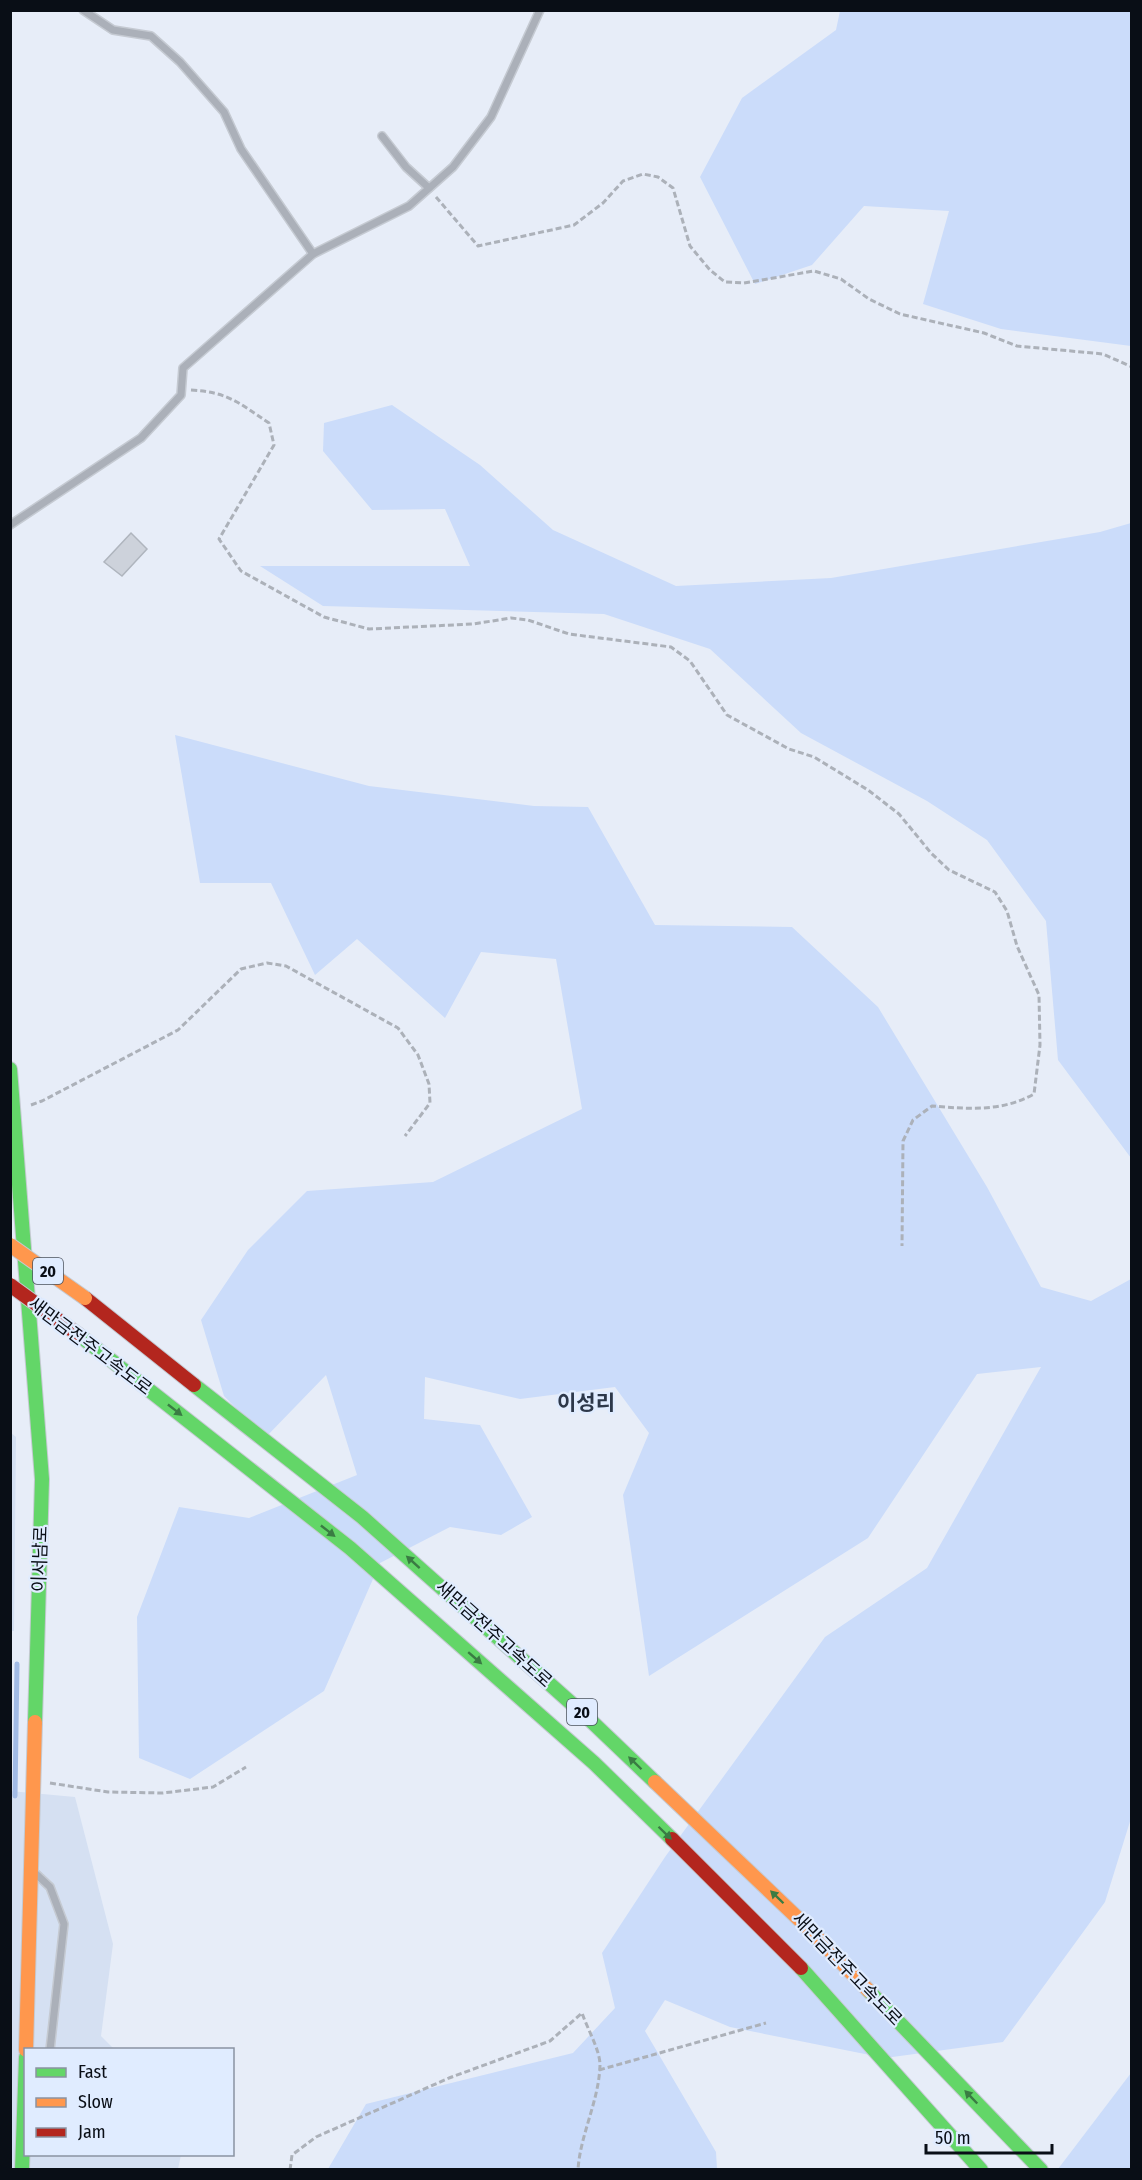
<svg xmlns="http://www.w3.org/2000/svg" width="1142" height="2180" font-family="'Fira Sans Condensed','Noto Sans KR',sans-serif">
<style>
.built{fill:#d5e0f2}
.green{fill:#cbdcfa}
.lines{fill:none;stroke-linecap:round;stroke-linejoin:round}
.stream{stroke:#a2bbe5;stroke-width:5}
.building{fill:#cdd2db;stroke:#afb5be;stroke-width:1.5}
.lane-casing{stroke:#c5cad2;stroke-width:10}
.fast-casing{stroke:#c5cad2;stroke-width:16}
.slow-casing{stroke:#c5cad2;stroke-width:16}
.jam-casing{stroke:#c5cad2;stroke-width:16}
.path{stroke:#acb1b9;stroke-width:3;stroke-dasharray:6 3;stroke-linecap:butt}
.lane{stroke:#abb0b9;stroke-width:7}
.fast{stroke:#63d668;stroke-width:14}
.slow{stroke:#ff974d;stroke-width:14}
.jam{stroke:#b3261e;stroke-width:14}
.slow-bridge-casing{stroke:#c5cad2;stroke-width:16;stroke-linecap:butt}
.jam-bridge-casing{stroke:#c5cad2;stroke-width:16;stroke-linecap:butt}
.slow-bridge{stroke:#ff974d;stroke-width:14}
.jam-bridge{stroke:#b3261e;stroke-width:14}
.oneway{fill:#3a7c43}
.labels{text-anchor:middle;stroke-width:4.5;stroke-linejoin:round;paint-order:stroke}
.shield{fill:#e0ecff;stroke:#4a515c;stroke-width:1.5}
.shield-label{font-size:16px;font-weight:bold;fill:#090e16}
.street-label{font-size:18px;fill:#090e16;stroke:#e0ecff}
.quarter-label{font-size:21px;font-weight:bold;fill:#2d384a;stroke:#e0ecff}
</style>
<rect width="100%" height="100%" fill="#e7edf8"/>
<g class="built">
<path d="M 11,1433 L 16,1437 L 14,1631 L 10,1631 Z"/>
<path d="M 10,1791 L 75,1797 L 113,1944 L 101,2036 L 114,2049 L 26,2050 L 26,2154 L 181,2155 L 178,2169 L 11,2169 Z"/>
</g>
<g class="green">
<path d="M 840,11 L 1131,11 L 1131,346 L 1001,329 L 923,304 L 949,211 L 864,206 L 812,265 L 755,284 L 700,177 L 742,98 L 836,30 Z"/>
<path d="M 392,405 L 480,465 L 553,530 L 676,586 L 831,578 L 1100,532 L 1131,523 L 1131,1158 L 1058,1060 L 1046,921 L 987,840 L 927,801 L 801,733 L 710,649 L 604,614 L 323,606 L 260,566 L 470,566 L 445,509 L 372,510 L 323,451 L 324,423 Z"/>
<path d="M 175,735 L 369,786 L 534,806 L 588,807 L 655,925 L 792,927 L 878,1007 L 987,1187 L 1041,1287 L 1091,1301 L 1131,1279 L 1132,1815 L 1105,1902 L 1003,2042 L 885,2058 L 730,2027 L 665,2000 L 645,2031 L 716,2152 L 717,2169 L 328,2169 L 366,2104 L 573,2053 L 615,2008 L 602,1953 L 665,1857 L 825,1637 L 927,1568 L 1041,1367 L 977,1374 L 868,1538 L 649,1676 L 623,1495 L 649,1433 L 615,1387 L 520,1399 L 425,1377 L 424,1419 L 480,1425 L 532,1517 L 501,1535 L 450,1527 L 380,1563 L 324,1691 L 190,1779 L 139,1758 L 137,1617 L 179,1507 L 249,1518 L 357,1475 L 326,1375 L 265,1438 L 224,1396 L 201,1320 L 248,1250 L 307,1191 L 433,1182 L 582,1109 L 556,959 L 481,952 L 445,1018 L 357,939 L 315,975 L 271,883 L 200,883 Z"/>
<path d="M 1131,2073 L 1131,2169 L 1058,2169 Z"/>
</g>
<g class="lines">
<path class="stream" d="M 15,1796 L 17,1664"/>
</g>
<path class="building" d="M 131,533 L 147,549 L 122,576 L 104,562 Z"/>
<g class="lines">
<g class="lane-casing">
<g id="lane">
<path d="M 83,10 L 113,30 L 151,36 L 180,62 L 224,112 L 241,149 L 313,254"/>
<path d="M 382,136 L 406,167 L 429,188"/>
<path d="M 10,525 L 141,438 L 181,395 L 183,368 L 313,254 L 409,206 L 453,167 L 491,117 L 540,10"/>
<path d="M 35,1873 L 50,1887 L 64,1924 L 50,2050"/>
</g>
</g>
<g class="fast-casing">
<g id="fast">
<path d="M 10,1069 L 42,1479 L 35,1722"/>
<path d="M 79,1335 L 350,1548 L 594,1763 L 672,1839"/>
<path d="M 194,1385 L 362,1517 L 589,1719 L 655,1782"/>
<path d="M 801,1968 L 981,2170"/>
<path d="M 869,1991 L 1041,2170"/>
<path d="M 22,2170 L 26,2057"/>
</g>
</g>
<g class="slow-casing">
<g id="slow">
<path d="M 655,1782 L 805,1925 L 869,1991"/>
<path d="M 26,2050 L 35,1722"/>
</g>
</g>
<g class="jam-casing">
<g id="jam">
<path d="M 85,1298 L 194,1385"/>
<path d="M 672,1839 L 801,1968"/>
</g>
</g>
<g class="path">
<path d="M 436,197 L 478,246 L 574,225 L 603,203 L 623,181 L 643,174 L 658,177 L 673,188 L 690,246 L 710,270 L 725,282 L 744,283 L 814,271 L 841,279 L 869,299 L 900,314 L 984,333 L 1017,346 L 1103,354 L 1132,367"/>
<path d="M 191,390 C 228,392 239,403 269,423 L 274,445 L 219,539 L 241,571 L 324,617 L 369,629 L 473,624 L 511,618 L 528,620 L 569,634 L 671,647 L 690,661 L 727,715 L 789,749 L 814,757 L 868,790 L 899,814 L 931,853 L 949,870 L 995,892 L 1007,911 L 1017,946 L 1039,995 L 1040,1045 L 1034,1094 C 1002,1112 968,1109 932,1106 L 913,1120 L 903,1141 L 902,1246"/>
<path d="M 31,1105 L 42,1101 L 178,1030 L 241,969 L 267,963 L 286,966 L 398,1028 L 418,1055 L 429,1084 L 430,1103 L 405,1136"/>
<path d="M 50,1783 L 108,1792 L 163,1793 L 213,1787 L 246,1767"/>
<path d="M 599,2070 L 766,2023"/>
<path d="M 290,2170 L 292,2155 L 316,2137 L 449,2078 L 550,2041 L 582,2013 C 587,2028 600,2050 600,2065 C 599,2101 580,2135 578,2170"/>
</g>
<use href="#lane" class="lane"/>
<use href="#fast" class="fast"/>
<use href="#slow" class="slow"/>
<use href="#jam" class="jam"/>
<g class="slow-bridge-casing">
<path id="slow-bridge" d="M 10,1245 L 85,1298"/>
</g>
<g class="jam-bridge-casing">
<path id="jam-bridge" d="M 10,1285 L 79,1335"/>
</g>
<use href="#slow-bridge" class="slow-bridge"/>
<use href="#jam-bridge" class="jam-bridge"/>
</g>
<defs><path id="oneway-solid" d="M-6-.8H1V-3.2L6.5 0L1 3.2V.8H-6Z" transform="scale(1.5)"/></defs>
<g class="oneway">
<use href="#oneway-solid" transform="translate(175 1410) rotate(38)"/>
<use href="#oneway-solid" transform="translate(328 1531) rotate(38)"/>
<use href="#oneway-solid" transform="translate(413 1562) rotate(-138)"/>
<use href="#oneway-solid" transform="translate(475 1658) rotate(41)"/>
<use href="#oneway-solid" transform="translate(635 1763) rotate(-136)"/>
<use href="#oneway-solid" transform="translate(665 1833) rotate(44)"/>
<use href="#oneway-solid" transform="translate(777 1897) rotate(-136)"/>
<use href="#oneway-solid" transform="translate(971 2097) rotate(-134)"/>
</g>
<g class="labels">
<g class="shield">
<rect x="33" y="1258" width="30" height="26" rx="4.5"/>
<rect x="567" y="1699" width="30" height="26" rx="4.5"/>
</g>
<g class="shield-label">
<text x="48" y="1277">20</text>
<text x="582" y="1718">20</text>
</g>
<g class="street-label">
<text transform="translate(90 1346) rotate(37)" y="6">새만금전주고속도로</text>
<text transform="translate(40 1559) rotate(-88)" y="6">이서남로</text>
<text transform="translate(494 1634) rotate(42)" y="6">새만금전주고속도로</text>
<text transform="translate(847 1969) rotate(46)" y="6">새만금전주고속도로</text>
</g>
<g class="quarter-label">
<text x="586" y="1410">이성리</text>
</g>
</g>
<rect width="1142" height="2180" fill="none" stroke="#090e16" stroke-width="24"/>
<rect x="24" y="2048" width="210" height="108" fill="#e0ecff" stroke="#8a93a2" stroke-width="1.5"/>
<rect x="36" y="2068" width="30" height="9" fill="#63d668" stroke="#8a93a2" stroke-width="1.5"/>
<text x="78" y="2078" font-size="18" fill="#090e16">Fast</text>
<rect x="36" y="2098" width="30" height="9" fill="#ff974d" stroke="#8a93a2" stroke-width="1.5"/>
<text x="78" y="2108" font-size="18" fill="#090e16">Slow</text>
<rect x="36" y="2128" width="30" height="9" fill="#b3261e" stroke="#8a93a2" stroke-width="1.5"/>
<text x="78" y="2138" font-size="18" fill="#090e16">Jam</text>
<path d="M926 2144v9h126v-9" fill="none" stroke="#090e16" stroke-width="3"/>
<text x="935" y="2144" font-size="18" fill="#090e16" stroke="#e0ecff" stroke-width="4.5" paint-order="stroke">50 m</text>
</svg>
